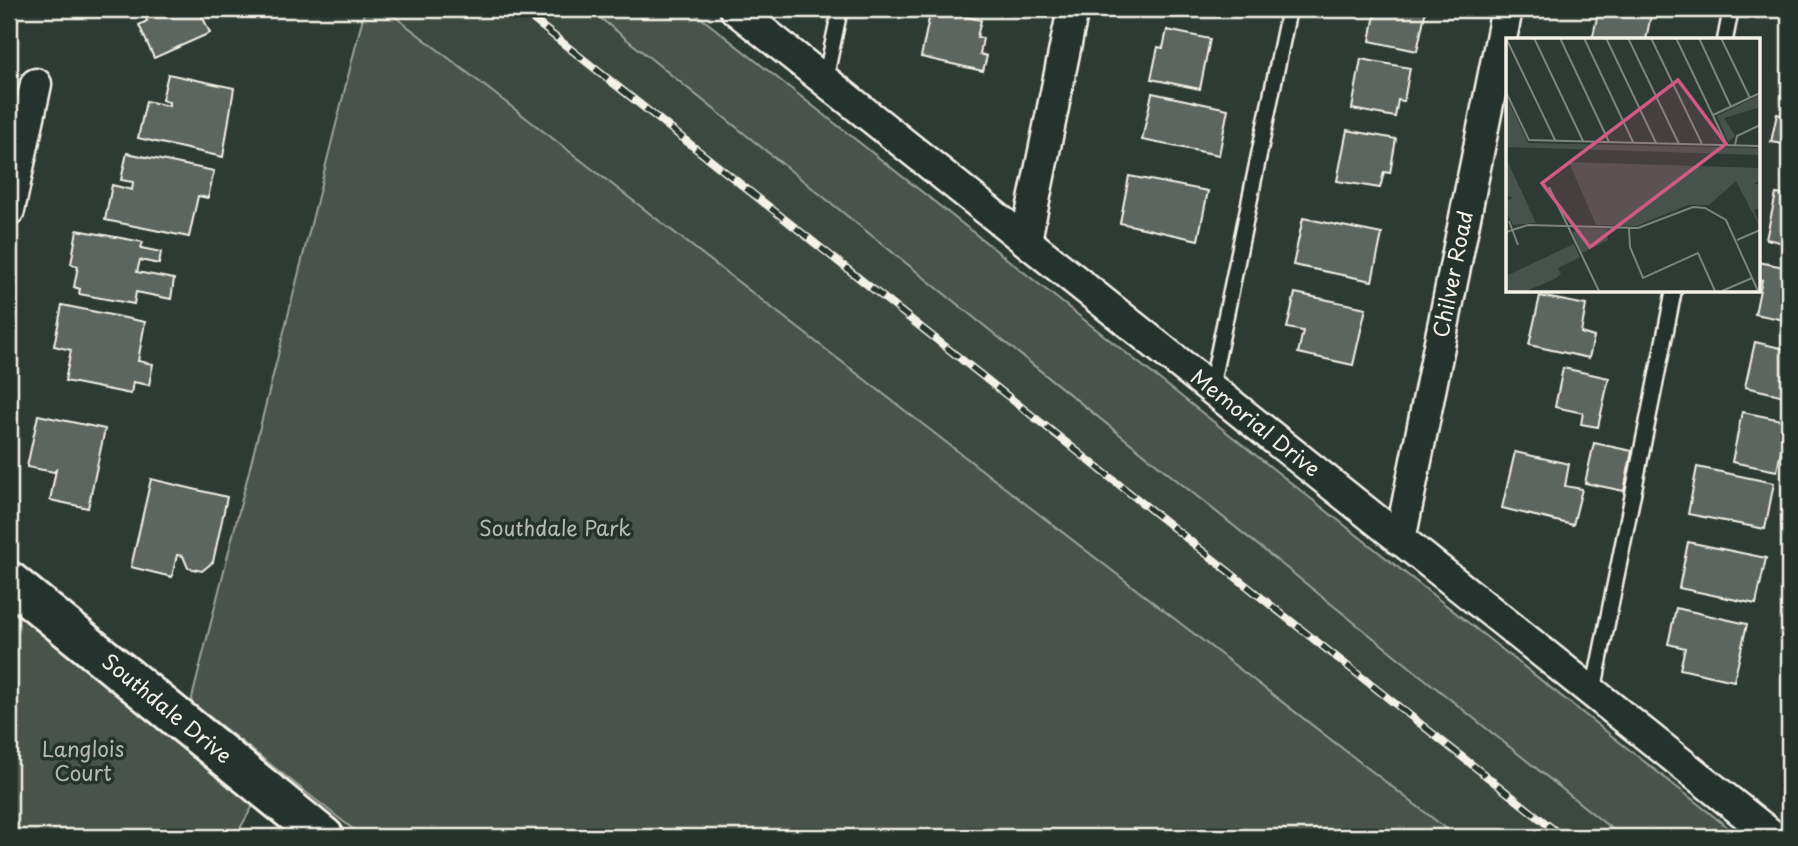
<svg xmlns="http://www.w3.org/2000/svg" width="1798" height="846" font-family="'Playpen Sans',sans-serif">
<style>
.built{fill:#3c4841}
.green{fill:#48524c;stroke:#9ea29a;stroke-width:2}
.building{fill:#5c655e;stroke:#f4f1e8;stroke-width:2}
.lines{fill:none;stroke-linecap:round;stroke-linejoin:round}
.lane-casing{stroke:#f4f1e8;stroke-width:19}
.street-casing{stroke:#f4f1e8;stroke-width:35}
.secondary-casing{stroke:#f4f1e8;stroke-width:44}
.lane{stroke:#26332d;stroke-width:14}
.street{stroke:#26332d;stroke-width:30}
.secondary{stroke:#26332d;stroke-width:38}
.rail-casing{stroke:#f4f1e8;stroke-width:8}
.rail{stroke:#26332d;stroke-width:5;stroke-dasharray:16;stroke-linecap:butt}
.labels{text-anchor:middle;stroke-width:7;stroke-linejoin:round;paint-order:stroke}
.street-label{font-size:21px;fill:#f4f1e8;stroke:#26332d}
.park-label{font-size:21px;fill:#b8b9b1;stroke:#26332d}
.inset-road{fill:none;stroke:#7d847c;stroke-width:2}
.view{fill:#d15985;fill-opacity:0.15;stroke:#d15985;stroke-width:3.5}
.inset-edge{fill:none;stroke:#f4f1e8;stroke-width:3.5}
</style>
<rect width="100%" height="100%" fill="#2e3b34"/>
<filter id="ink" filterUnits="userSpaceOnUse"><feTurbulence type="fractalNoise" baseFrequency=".0143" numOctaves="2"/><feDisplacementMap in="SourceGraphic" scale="14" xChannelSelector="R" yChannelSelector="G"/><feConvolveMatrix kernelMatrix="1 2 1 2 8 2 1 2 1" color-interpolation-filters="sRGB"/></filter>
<g filter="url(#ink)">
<path class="built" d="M 385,9 L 589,9 L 1622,837 L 1457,837 Z"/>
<g class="green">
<path d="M 365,9 L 385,9 L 1457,837 L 363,837 L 191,702 Z"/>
<path d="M 589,9 L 690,9 L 1740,837 L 1622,837 Z"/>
<path d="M 9,609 L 16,612 L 173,741 L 254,804 L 235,837 L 9,837 Z"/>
</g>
<g class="building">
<path d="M 133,9 L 199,9 L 210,33 L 154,58 L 139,25 L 147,21 L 145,15 L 134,12 Z"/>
<path d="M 931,9 L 981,20 L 977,37 L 983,38 L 980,54 L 987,56 L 983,71 L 921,57 Z"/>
<path d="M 1376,9 L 1426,9 L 1417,51 L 1370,41 Z"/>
<path d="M 1599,9 L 1652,9 L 1646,40 L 1592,40 Z"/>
<path d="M 1167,30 L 1210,39 L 1200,89 L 1151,79 L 1158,47 L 1163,48 Z"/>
<path d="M 1361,59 L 1410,68 L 1404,101 L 1398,100 L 1395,117 L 1352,109 Z"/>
<path d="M 168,74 L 234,88 L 223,157 L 138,138 L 146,101 L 169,106 L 169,102 L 162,100 Z"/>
<path d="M 1152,93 L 1228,109 L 1219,155 L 1142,140 Z"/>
<path d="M 1777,114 L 1789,117 L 1789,145 L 1771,142 Z"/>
<path d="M 1347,130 L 1396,139 L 1390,173 L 1384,172 L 1380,188 L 1337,181 Z"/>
<path d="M 127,153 L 214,171 L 208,198 L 198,196 L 189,237 L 105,220 L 112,185 L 132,190 L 133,182 L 121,180 Z"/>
<path d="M 1129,176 L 1208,191 L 1198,240 L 1120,223 Z"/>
<path d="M 1776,194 L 1789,196 L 1789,244 L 1766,239 Z"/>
<path d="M 1303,218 L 1382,234 L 1372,281 L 1293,265 Z"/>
<path d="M 77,230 L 143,242 L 141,248 L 161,252 L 159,264 L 140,260 L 137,272 L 174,279 L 171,299 L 136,292 L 134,304 L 79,294 L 80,289 L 74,287 L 78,266 L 71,264 Z"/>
<path d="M 1758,262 L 1789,268 L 1789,321 L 1755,314 L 1762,280 L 1758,279 Z"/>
<path d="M 1295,293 L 1366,308 L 1353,365 L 1298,353 L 1303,331 L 1287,328 Z"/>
<path d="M 1540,296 L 1586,305 L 1581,333 L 1594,337 L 1589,358 L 1529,345 Z"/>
<path d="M 62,305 L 145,322 L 138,361 L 153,364 L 149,385 L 133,382 L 131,394 L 65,381 L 71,350 L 54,346 Z"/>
<path d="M 1755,342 L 1789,350 L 1789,397 L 1745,387 Z"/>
<path d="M 1563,368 L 1609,378 L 1598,427 L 1581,424 L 1583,413 L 1555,407 Z"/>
<path d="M 1742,412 L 1787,421 L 1777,471 L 1732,462 Z"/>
<path d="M 38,415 L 105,429 L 88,508 L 50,500 L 56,470 L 54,472 L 27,467 Z"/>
<path d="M 1594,443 L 1632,451 L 1624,491 L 1585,483 Z"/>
<path d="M 1515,452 L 1569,464 L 1565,486 L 1582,489 L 1573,525 L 1502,508 Z"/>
<path d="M 1697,467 L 1774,483 L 1765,529 L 1688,514 Z"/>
<path d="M 151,479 L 227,497 L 213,562 L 202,571 L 188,568 L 183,556 L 177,555 L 172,577 L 131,567 Z"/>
<path d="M 1688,542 L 1766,558 L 1756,604 L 1679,588 Z"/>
<path d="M 1676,608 L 1747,624 L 1734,681 L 1680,669 L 1685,648 L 1668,644 Z"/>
</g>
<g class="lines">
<g class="lane-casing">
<g id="lane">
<path d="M 1725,40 L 1731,9"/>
<path d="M 825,81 L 840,9"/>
<path d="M 1211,388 L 1289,9"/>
<path d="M 1593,693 L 1674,290"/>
</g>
</g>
<g class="street-casing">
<g id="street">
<path id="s1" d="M 735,9 L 1774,837"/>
<path d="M 9,210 L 36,84"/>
<path d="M 1026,240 L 1073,9"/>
<path id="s2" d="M 1400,540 L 1507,9"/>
</g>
</g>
<g class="secondary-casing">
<g id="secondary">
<path id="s3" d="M 9,581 L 324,837"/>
</g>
</g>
<use href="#lane" class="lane"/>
<use href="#street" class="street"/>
<use href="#secondary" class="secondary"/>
<g class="rail-casing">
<path id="rail" d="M 520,9 L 1563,837"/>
</g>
<use href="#rail" class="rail"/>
</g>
</g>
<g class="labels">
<g class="street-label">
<text dy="7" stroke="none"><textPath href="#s2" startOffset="271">Chilver Road</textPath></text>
<text dy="7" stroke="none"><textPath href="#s1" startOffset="665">Memorial Drive</textPath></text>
<text dy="7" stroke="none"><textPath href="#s3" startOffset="203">Southdale Drive</textPath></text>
</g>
<g class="park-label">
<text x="555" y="536">Southdale Park</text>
<text x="83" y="757">Langlois<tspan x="83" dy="24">Court</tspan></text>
</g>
</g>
<g transform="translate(1506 38)">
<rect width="254" height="254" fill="#2e3b34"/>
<path d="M 254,57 L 254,69 L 218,80 L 229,98 L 222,104 L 211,78 ZM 0,58 L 22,105 L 254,110 L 254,117 L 0,109 ZM 0,122 L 1,122 L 30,185 L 7,187 L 0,173 L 0,163 L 7,160 L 0,157 ZM 63,124 L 254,130 L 254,142 L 248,146 L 254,146 L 254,170 L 248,172 L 254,189 L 230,143 L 203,167 L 182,167 L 130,188 L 90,187 ZM 72,190 L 101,191 L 102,202 L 76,215 L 67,195 ZM 68,206 L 74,219 L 52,230 L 55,236 L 49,241 L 20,253 L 0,253 L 0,238 Z" fill="#48524c"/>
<path class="inset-road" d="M 0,0 L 49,102M 28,0 L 77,103M 54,0 L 103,104M 78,0 L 127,104M 100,0 L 150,105M 122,0 L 173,106M 145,0 L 196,106M 170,0 L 221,107M 193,0 L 225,69M 215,0 L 244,60M 0,54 L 23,102 L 254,108M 207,77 L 254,55M 229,107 L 231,98 L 254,87M 43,149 L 93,253M 3,183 L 12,207M 123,190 L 124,209 L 137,240 L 192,215 L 209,253M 0,194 L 22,187 L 132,190 L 187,169 L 199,170 L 220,182 L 252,253M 231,202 L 254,192M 216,253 L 246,240"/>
<path class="view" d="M 172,42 L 220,106 L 84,209 L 36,145 Z"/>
<rect width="254" height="254" class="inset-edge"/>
</g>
<rect width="1798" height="846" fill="none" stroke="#26332d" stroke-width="35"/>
<rect x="18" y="18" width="1763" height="811" fill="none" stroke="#f4f1e8" stroke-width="2.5" filter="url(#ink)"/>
</svg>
